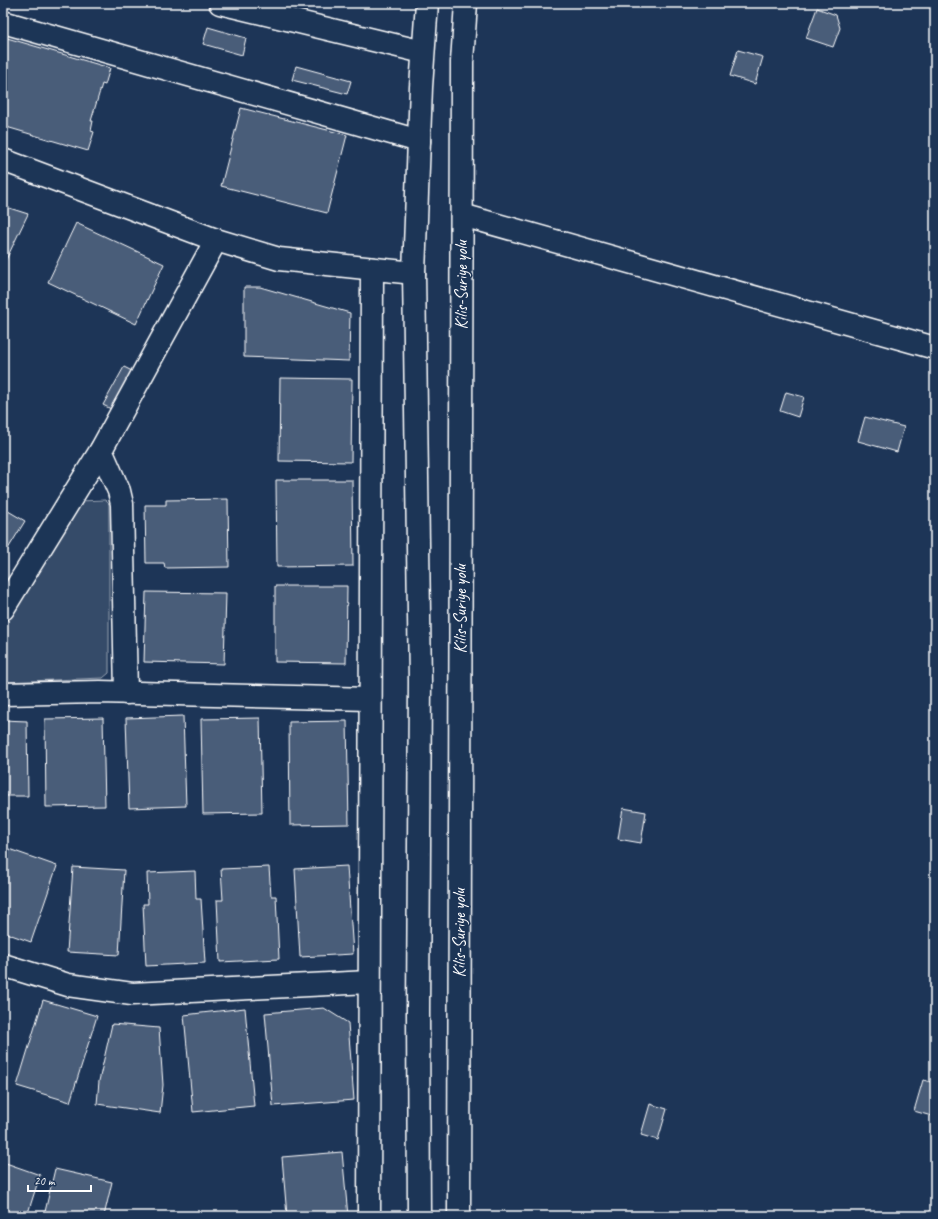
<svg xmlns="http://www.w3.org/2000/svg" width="938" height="1219" font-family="Caveat,sans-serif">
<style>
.green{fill:#364b69;stroke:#9aa5b4}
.building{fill:#4a5d79;stroke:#fff}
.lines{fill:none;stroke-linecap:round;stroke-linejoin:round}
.minor-casing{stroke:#fff;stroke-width:25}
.highway-casing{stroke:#fff;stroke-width:25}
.minor{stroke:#1d3557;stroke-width:22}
.highway{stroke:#1d3557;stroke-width:22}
.labels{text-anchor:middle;stroke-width:3;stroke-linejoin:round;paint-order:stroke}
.street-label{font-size:17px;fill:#fff;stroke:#1d3557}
</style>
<rect width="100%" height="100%" fill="#1d3557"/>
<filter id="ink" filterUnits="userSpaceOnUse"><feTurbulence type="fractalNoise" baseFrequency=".025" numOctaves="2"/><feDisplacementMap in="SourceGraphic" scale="8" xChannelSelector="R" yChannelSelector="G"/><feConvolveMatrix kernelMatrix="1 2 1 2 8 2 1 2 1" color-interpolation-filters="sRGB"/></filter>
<g filter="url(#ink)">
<path class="green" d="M 105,500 L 109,504 L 109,673 L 103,678 L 3,682 L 3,620 L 80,501 Z"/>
<g class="building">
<path d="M 817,8 L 836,15 L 840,28 L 833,47 L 806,38 Z"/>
<path d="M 208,27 L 246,38 L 242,55 L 203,44 Z"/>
<path d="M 7,38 L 110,68 L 105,85 L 102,84 L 91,121 L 93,121 L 91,131 L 94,132 L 88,151 L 3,126 L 3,69 L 6,59 L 3,58 L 3,54 Z"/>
<path d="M 738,50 L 763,57 L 755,84 L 730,76 Z"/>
<path d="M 296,66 L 351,81 L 347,94 L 292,80 Z"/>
<path d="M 241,108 L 347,135 L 327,213 L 221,186 Z"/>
<path d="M 3,206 L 28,214 L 3,266 Z"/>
<path d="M 76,223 L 164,264 L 136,324 L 48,282 Z"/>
<path d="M 244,287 L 260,287 L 350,313 L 349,361 L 244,357 Z"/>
<path d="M 124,367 L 136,373 L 115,411 L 103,405 Z"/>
<path d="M 280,378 L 352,379 L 351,462 L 279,461 Z"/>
<path d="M 786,392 L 804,397 L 798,417 L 780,411 Z"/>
<path d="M 865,417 L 904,427 L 897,452 L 858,441 Z"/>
<path d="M 276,480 L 352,480 L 353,566 L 277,567 Z"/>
<path d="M 228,499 L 229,567 L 165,568 L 164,563 L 146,563 L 145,505 L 166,505 L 166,500 Z"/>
<path d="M 3,508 L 25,521 L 3,557 Z"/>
<path d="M 275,586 L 347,586 L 346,663 L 275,662 Z"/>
<path d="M 146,592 L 226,593 L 224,664 L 144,662 Z"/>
<path d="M 183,716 L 186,806 L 129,808 L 126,718 Z"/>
<path d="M 103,718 L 105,806 L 46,807 L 45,719 Z"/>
<path d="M 260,718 L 262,813 L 203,814 L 201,719 Z"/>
<path d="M 3,720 L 27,721 L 28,796 L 3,796 Z"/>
<path d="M 347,721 L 349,824 L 290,825 L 289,722 Z"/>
<path d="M 623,808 L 646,812 L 641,843 L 618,839 Z"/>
<path d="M 3,847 L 57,866 L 31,942 L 3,932 Z"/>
<path d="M 347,866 L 353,954 L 300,957 L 295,869 Z"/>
<path d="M 73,867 L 124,870 L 119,955 L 67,952 Z"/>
<path d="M 269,867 L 271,896 L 276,896 L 279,959 L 220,962 L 217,900 L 223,900 L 221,869 Z"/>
<path d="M 195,871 L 196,899 L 201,899 L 205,963 L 146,966 L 143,904 L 148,904 L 147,873 Z"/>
<path d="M 43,1000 L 97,1016 L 70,1102 L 17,1086 Z"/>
<path d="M 245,1008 L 254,1106 L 193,1112 L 184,1015 Z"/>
<path d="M 324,1008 L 348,1023 L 354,1100 L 273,1106 L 265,1013 Z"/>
<path d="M 112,1024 L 159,1028 L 163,1085 L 160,1113 L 97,1104 L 99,1081 Z"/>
<path d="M 923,1080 L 935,1083 L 935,1117 L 914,1111 Z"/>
<path d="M 650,1104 L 667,1109 L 658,1140 L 641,1135 Z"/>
<path d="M 342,1152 L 348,1216 L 287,1216 L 282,1157 Z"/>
<path d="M 3,1162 L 40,1175 L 27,1216 L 3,1216 Z"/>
<path d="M 55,1169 L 112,1182 L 104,1216 L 44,1216 Z"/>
</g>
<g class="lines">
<g class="minor-casing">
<g id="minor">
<path d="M 220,3 L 423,52"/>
<path d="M 3,22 L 419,141"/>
<path d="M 3,160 L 216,240 L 279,259 L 414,273"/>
<path d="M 462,215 L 935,348"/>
<path d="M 101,450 L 119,491 L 122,504 L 126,693"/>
<path d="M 3,609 L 101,450 L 216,240"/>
<path d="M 3,694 L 100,692 L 369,699"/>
<path d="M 3,965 L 68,985 L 132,994 L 369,982"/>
<path d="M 369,1216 L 372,269"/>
</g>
</g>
<g class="highway-casing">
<g id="highway">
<path d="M 419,1216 L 418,1012 L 420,681 L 414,273 L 421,87 L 427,3"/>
<path d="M 459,1216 L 462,62 L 466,3"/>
</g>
</g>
<use href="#minor" class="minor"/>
<use href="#highway" class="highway"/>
</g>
</g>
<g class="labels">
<g class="street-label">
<text transform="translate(461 285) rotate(-90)" y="6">Kilis-Suriye yolu</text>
<text transform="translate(460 609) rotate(-90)" y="6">Kilis-Suriye yolu</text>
<text transform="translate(459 933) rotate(-90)" y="6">Kilis-Suriye yolu</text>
</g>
</g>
<rect width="938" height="1219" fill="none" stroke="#1d3557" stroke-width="16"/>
<rect x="8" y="8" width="922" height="1203" fill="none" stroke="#fff" stroke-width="1.5" filter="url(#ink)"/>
<path d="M28 1185v6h63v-6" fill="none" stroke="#ffffff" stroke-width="2"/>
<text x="34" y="1185" font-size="12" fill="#ffffff" stroke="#1d3557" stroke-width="3" paint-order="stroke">20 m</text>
</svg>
